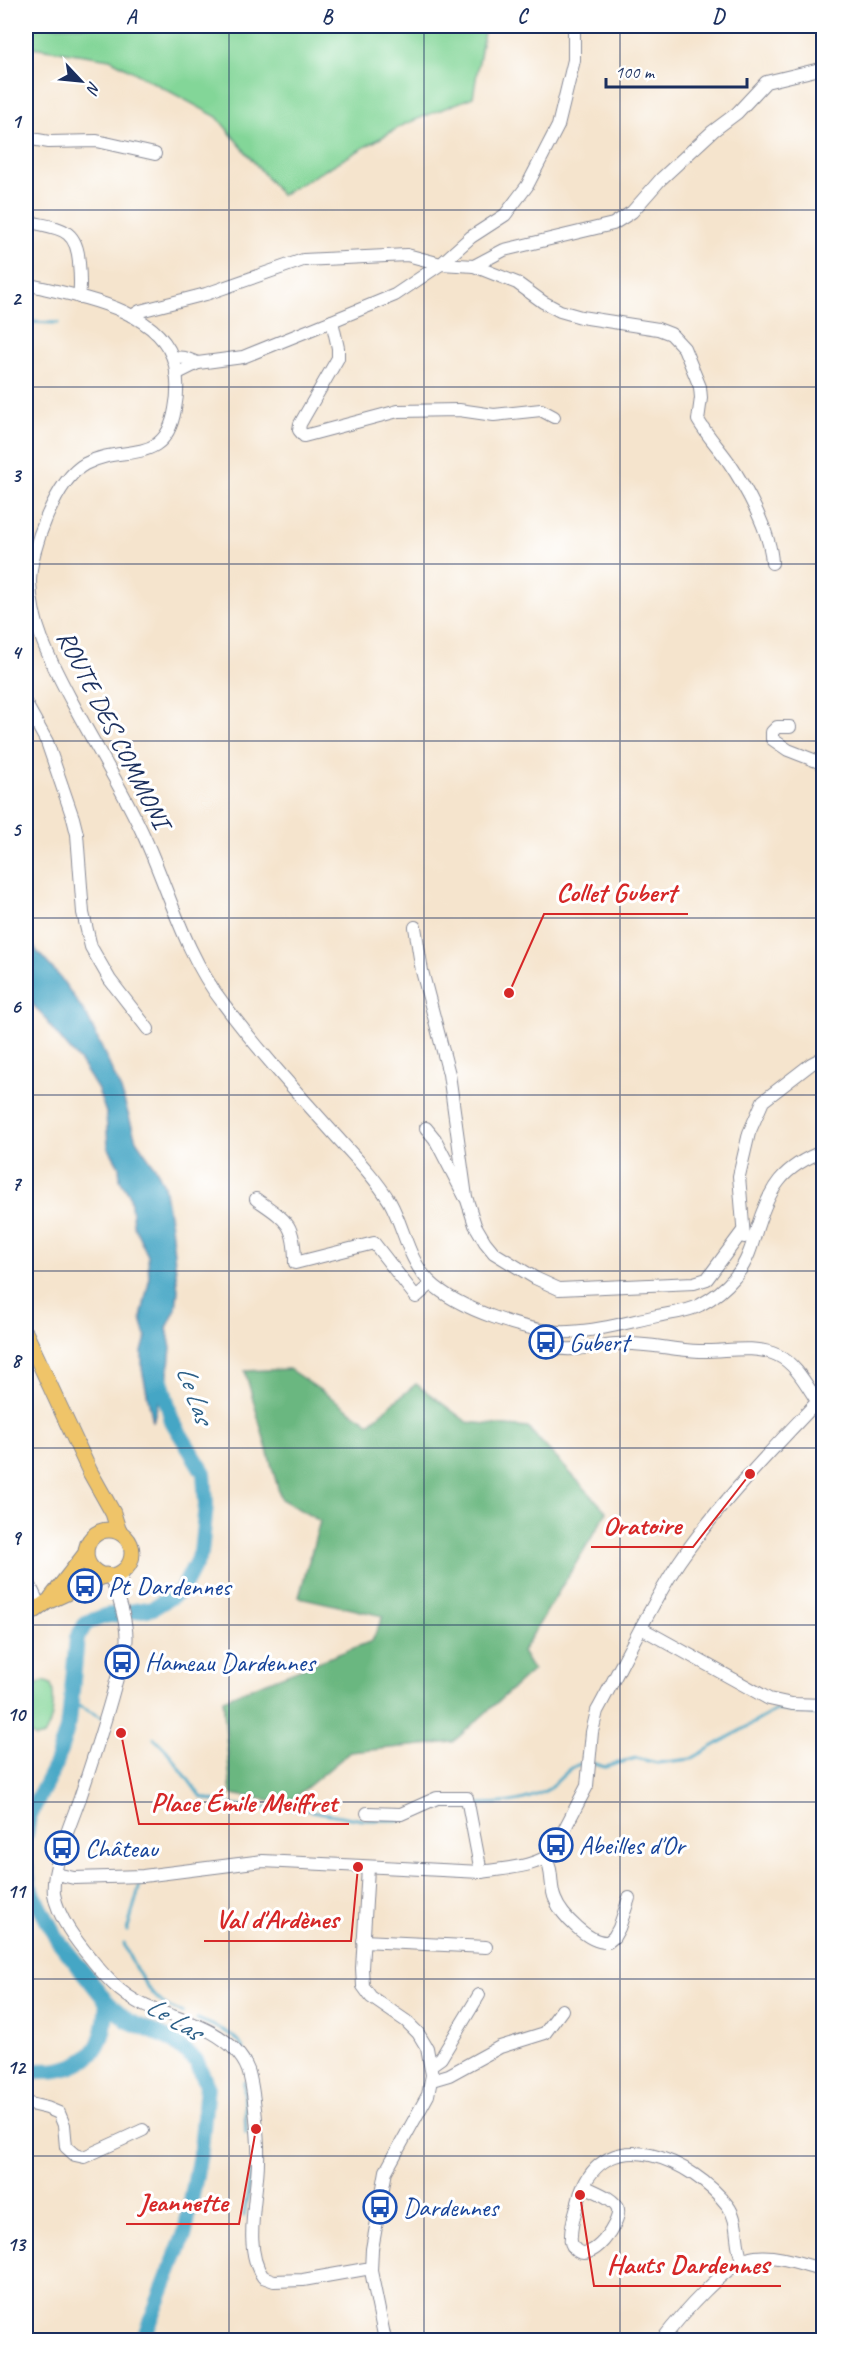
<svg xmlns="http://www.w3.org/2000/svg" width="849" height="2366" font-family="Caveat,sans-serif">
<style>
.green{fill:#83d698;stroke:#4f827b;stroke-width:1.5}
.forest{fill:#6ab780;stroke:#42736f;stroke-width:1.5}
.water{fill:#45a6c5;stroke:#306a92;stroke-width:1.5}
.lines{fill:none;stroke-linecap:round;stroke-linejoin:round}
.stream{stroke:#45a6c5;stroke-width:3}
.river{stroke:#45a6c5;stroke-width:16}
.minor-casing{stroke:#888a96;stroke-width:14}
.major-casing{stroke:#888a96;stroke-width:17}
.minor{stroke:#fff;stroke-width:12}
.major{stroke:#efc469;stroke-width:15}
.grid{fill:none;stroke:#1b2f5e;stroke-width:1.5;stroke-opacity:0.55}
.labels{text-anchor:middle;stroke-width:6;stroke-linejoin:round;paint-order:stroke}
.street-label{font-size:26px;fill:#1b2f5e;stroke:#fff}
.transit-label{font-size:26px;fill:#164399;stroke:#fff;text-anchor:start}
.water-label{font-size:27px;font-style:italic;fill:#2c5f87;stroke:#fff}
.leader{fill:none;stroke:#d62828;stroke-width:2}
.callout-dot{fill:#d62828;stroke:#fff;stroke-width:2}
.callout-label{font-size:27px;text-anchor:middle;font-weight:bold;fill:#d62828;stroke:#fff;stroke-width:6;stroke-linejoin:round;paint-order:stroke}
.neatline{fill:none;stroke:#1b2f5e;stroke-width:2}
.grid-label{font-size:20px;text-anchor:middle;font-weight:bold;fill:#1b2f5e}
</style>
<rect width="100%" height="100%" fill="#fff"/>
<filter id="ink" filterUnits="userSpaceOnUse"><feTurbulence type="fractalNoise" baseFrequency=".0167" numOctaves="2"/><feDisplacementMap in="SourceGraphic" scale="12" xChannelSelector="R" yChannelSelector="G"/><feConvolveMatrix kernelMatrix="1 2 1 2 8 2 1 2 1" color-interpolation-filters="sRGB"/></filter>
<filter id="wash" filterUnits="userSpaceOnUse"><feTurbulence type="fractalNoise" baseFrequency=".008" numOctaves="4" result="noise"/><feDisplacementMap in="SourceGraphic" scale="24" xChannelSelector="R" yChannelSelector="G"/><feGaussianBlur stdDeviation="1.35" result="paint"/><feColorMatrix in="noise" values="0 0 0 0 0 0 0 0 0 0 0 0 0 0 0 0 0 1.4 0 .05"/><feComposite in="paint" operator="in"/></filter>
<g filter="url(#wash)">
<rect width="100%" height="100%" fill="#f5e4cd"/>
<g class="green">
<path d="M 26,26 L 485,26 L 473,97 L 405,124 L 281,195 L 217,117 L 110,59 L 26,46 Z"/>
<path d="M 44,1681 L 51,1684 C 56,1699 53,1723 44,1736 L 35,1738 L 26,1731 C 25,1711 21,1689 44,1681 Z"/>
</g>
<path class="forest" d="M 289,1369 L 369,1423 L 416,1384 L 467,1422 L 528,1428 L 607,1512 L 522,1652 L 533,1670 L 453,1742 L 350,1752 L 288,1803 L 231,1794 L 223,1699 L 372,1641 L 383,1616 L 299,1597 L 320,1521 L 281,1499 L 245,1371 Z"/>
<path class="water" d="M 26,934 L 35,949 L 60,977 L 87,1016 L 121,1090 L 136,1140 L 157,1170 L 164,1186 L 171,1226 L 178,1290 L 176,1309 L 167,1328 L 171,1348 L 167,1383 L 160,1395 L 153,1422 L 142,1369 L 142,1352 L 146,1337 L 141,1318 L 149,1281 L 148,1256 L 133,1224 L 130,1196 L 120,1180 L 119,1166 L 108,1147 L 106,1113 L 98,1090 L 81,1063 L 49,1025 L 44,1016 L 33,1005 L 26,979 Z"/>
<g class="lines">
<g class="stream">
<path d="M 26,322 L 58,323"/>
<path d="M 70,1702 L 101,1717"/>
<path d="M 154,1738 L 168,1752 L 201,1797 L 235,1806 L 300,1809 L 363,1820 L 403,1820 L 414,1815"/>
<path d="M 592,1763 L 605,1767 L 636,1758 L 657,1763 L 691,1759 L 776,1710 C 792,1711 808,1714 824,1715"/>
<path d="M 472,1804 C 499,1804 523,1803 547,1790 C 559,1782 570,1764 585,1763"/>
<path d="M 430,1806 L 465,1804"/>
<path d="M 127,1931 L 141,1881"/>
<path d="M 124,1943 C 128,1958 146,1988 158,1999 C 165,2006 174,2010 183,2013"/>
<path d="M 197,2019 C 214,2026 241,2034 245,2054"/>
<path d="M 244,2082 L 246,2133"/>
<path d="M 244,2216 L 252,2165"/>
</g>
<g class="river">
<path d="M 26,1834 L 29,1816 L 56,1764 L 69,1722 L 77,1638 L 86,1623 L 105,1616 L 153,1608 L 182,1590 L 201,1553 L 206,1505 L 204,1473 L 172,1421 L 158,1369"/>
<path d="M 26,1867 L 29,1886 L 57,1939 L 107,2002 L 128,2021 L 172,2040 L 197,2062 L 207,2086 L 201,2149 L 185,2233 L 143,2340"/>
<path d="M 26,2074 C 36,2069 47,2072 58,2070 C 100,2062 104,2039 107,2002"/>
</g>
</g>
</g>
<g filter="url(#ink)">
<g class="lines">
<g class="minor-casing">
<g id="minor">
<path d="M 26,138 L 49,142 L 97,141 L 155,154"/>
<path d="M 26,221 C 56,229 77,225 79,263 C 80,274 81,286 79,297"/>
<path d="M 474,266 L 517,283 L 543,302 L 560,311 L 581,317 L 658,329 L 671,334 L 684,348 L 700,387 L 701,398 L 698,420 C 706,434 718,447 728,461 C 745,486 771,532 772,563"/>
<path d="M 26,284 C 74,296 161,307 175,365 C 178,379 178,394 175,409 C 165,468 123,443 85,464 C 56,480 30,550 30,582 C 31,625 51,662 71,700 C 94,744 122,788 143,834 C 169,890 184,953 223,1003 C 255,1046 291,1086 327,1126 C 348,1150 373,1174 390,1202 C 404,1227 408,1260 429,1281 C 457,1309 531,1334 569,1332 C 599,1331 628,1322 657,1316 C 671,1313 688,1312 700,1305 C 713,1298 726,1288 735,1277 C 747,1263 752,1246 757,1228 C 770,1187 782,1167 824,1151"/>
<path d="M 132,316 L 140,311 L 206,294 L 303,260 L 407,255 L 441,264 L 471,237 L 505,215 L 527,186 L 558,126 L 574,60 L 574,26"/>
<path d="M 332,321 L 395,295 L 441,264 L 474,266 L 504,250 L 613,224 L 632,212 L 661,179 L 713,131 L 737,113 L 766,82 L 824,68"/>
<path d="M 173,357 L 185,358 L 198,363 L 176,374"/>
<path d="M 198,363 L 243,357 L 332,321 L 338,348 L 338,358 L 300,424 L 299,430 L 304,436 L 398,411 L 459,410 L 494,415 L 541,410 L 554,417"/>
<path d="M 26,704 L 47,742 L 73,818 L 77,834 L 83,913 L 91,947 L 110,980 L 148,1029"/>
<path d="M 790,727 L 777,727 L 772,732 L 772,739 L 788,750 L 824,764"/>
<path d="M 415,927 L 422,971 L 449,1074 L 466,1197 L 475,1225 L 485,1242 L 494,1253 L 535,1278 L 559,1289 L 694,1283 L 707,1279 L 742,1232"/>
<path d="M 426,1128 L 435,1139 L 465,1197"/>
<path d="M 256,1199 C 286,1220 295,1223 295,1263 L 374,1243 L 416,1297 L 431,1284"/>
<path d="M 744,1237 L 739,1176 L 749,1133 L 763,1101 L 811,1064 L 824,1057"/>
<path d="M 543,1332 C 543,1338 546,1345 552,1347 C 572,1353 596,1345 616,1344 C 645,1342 671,1350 699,1351 C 724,1352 753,1344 777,1355 C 799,1365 810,1393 824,1411"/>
<path d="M 109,1575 C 118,1591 129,1628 126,1645 C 123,1660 118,1674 114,1689 C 104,1726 92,1762 80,1798 C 71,1823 51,1868 54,1894 C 58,1918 77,1942 92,1960 C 110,1983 127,2000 155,2010 C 188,2021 234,2034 248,2070 C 254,2088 259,2141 258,2161 C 258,2194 242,2248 263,2277 L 274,2281 L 303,2280 L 371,2268"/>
<path d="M 26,1577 L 40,1607"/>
<path d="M 118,1593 L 124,1569"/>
<path d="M 641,1628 L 769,1699 L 792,1704 L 824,1705"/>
<path d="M 367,1813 L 401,1814 L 437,1798 L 467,1798 L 481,1872"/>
<path d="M 545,1858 C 554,1870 549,1885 555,1899 C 561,1915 589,1944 608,1942 L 614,1937 L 619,1928 L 629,1898"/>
<path d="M 368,1868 L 362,1968 L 363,1986 L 371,1997 L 406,2021 L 418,2033 L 427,2048 L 432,2075 L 428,2095 L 386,2171 L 372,2249 L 371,2271 L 385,2340"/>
<path d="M 56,1874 L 74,1878 L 143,1876 L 263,1861 L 481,1872 C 503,1868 538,1868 553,1851 L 587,1786 L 592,1732 L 597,1711 C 624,1662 648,1609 679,1562 C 719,1504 769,1453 817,1402"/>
<path d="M 363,1941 L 486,1947"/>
<path d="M 431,2065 L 441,2058 L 479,1995"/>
<path d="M 432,2080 L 449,2075 L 500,2047 L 545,2033 L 562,2010"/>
<path d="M 26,2103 L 47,2108 L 59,2113 L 64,2125 L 66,2147 L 75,2155 L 84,2157 L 143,2130"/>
<path d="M 584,2186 C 593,2191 615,2198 618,2209 C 621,2223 591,2266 575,2249 C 572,2246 570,2241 571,2236 C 571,2222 577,2208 580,2195 C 606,2119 694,2161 728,2206 C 740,2222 734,2243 742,2259"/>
<path d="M 662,2340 C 678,2319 729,2259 755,2257 C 777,2254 802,2264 824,2270"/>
</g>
</g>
<g class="major-casing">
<g id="major">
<path d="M 26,1334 L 90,1472 L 113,1513 L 119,1532"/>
<circle cx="109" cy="1553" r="23"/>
<path d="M 51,1598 L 86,1553"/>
<path d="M 26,1617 L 47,1602 L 106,1575"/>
</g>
</g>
<use href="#minor" class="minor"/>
<use href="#major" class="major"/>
</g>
</g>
<path class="grid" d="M 229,26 L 229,2340M 424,26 L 424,2340M 620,26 L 620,2340M 26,210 L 824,210M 26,387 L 824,387M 26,564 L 824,564M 26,741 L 824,741M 26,918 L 824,918M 26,1095 L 824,1095M 26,1271 L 824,1271M 26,1448 L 824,1448M 26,1625 L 824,1625M 26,1802 L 824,1802M 26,1979 L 824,1979M 26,2156 L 824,2156"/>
<defs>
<g id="bus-ring" transform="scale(1.725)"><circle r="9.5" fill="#fff" stroke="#1a4fb4" stroke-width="1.5"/><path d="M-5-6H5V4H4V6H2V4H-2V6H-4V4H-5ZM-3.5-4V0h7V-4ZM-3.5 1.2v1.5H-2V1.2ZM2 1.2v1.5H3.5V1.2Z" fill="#1a4fb4"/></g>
</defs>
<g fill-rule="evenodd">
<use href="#bus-ring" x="546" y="1342"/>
<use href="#bus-ring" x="85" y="1586"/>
<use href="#bus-ring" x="122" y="1662"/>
<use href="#bus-ring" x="556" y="1845"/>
<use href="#bus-ring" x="62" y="1848"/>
<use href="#bus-ring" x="380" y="2207"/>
</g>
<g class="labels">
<g class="street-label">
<text transform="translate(114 729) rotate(63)" y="9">ROUTE DES COMMONI</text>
</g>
<g class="transit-label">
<text x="569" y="1351">Gubert</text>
<text x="108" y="1595">Pt Dardennes</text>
<text x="145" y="1671">Hameau Dardennes</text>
<text x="579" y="1854">Abeilles d'Or</text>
<text x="85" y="1857">Château</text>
<text x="403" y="2216">Dardennes</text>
</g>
<g class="water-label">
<text transform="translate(195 1394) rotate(70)" y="9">Le Las</text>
<text transform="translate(174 2018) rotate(31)" y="9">Le Las</text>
</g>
</g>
<path class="leader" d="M509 993L544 914H688M750 1474L693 1547H591M121 1733L139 1824H349M358 1867L351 1941H204M256 2129L239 2224H126M580 2195L594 2286H781"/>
<g class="callout-dot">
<circle cx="509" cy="993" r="6"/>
<circle cx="750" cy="1474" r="6"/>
<circle cx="121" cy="1733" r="6"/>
<circle cx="358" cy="1867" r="6"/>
<circle cx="256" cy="2129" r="6"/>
<circle cx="580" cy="2195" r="6"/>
</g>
<g class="callout-label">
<text x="616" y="901">Collet Gubert</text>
<text x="642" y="1534">Oratoire</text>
<text x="244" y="1811">Place Émile Meiffret</text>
<text x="277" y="1928">Val d'Ardènes</text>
<text x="183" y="2211">Jeannette</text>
<text x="688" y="2273">Hauts Dardennes</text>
</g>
<rect width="849" height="2366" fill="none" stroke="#fff" stroke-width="66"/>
<g transform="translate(81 81) rotate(116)" stroke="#ffffff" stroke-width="4.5" paint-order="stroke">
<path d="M0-4.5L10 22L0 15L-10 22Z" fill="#1b2f5e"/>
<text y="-9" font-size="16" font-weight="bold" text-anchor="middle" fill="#1b2f5e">N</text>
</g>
<path d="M606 78v9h141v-9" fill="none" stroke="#1b2f5e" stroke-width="3"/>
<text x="615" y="78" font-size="18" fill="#1b2f5e" stroke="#ffffff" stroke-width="4.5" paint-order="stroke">100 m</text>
<rect x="33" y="33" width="783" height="2300" class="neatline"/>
<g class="grid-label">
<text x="131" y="23">A</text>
<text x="327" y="23">B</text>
<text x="522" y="23">C</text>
<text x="718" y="23">D</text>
<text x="16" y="128">1</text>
<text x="16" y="305">2</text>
<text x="16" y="482">3</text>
<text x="16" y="659">4</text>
<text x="16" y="836">5</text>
<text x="16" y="1013">6</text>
<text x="16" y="1190">7</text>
<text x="16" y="1367">8</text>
<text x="16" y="1544">9</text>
<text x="16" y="1721">10</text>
<text x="16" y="1898">11</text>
<text x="16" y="2074">12</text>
<text x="16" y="2251">13</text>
</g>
</svg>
